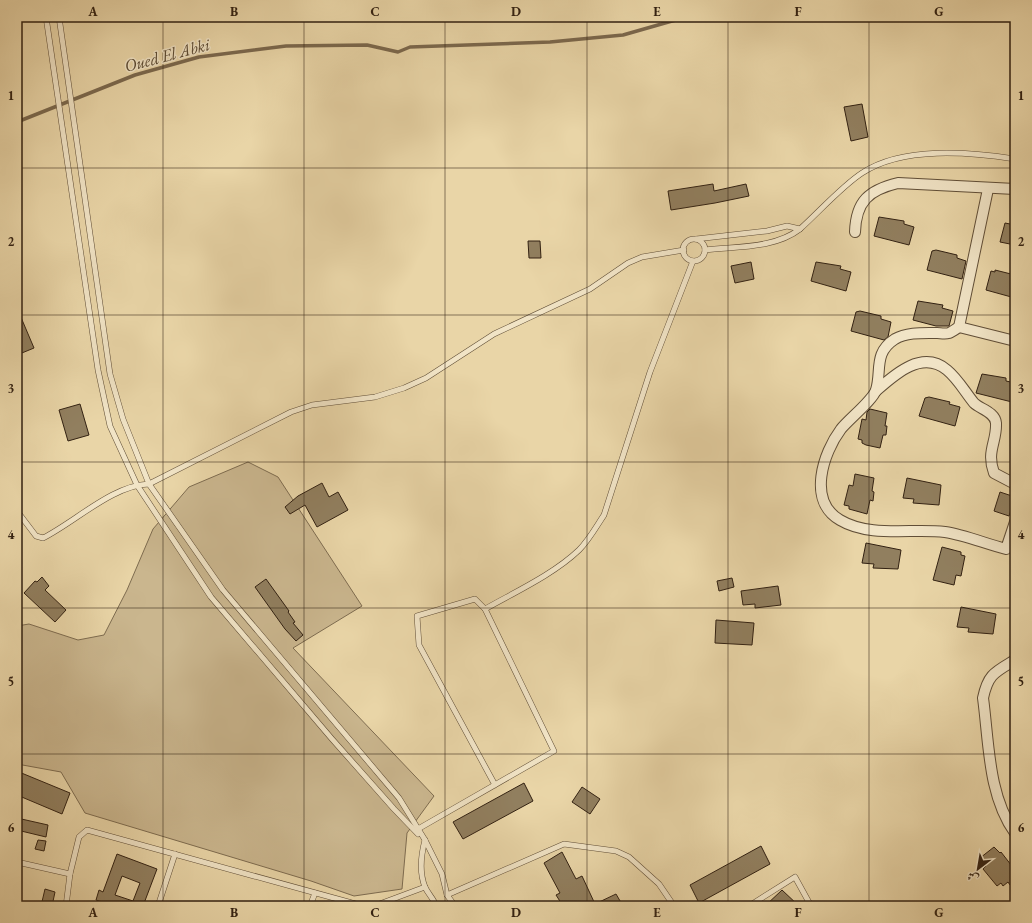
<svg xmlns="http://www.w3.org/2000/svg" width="1032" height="923" font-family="'EB Garamond',Amiri,serif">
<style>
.green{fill:#cab68e;stroke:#7e6c50}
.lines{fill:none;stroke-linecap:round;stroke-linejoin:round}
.stream{stroke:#7b684d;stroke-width:3.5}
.building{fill:#917f5f;stroke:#322112;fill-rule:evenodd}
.lane-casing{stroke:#604e37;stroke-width:6}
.street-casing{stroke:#604e37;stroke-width:12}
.lane{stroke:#f1e4c6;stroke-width:5}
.street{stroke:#f1e4c6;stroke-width:10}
.grid{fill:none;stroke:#322112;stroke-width:1;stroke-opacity:0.55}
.labels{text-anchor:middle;stroke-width:3;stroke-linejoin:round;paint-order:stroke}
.water-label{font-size:17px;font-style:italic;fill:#5c4b34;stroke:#f1e4c6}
.neatline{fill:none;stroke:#322112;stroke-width:1.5}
.grid-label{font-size:13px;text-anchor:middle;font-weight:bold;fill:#322112}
</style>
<rect width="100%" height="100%" fill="#e9d5a7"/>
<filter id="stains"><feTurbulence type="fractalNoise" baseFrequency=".005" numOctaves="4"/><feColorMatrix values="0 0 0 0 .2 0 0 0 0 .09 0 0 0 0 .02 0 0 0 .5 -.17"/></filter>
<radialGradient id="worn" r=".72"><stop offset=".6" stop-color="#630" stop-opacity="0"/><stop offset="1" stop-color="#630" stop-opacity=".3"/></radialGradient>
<path class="green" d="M 248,462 L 278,477 L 362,606 L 293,648 L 434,796 L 407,833 L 402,889 L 354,896 L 311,881 L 85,813 L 61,772 L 17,764 L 17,626 L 29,624 L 78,640 L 104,635 L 127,590 L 153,529 L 189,487 Z"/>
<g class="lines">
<path class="stream" d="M 17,122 L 135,75 L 199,57 L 286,46 L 367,45 L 398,52 L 410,47 L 550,42 L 623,35 L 686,17"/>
</g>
<g class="building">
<path d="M 862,104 L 868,137 L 851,141 L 844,107 Z"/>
<path d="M 713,184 L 714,191 L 746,184 L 749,196 L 715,203 L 671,210 L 668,191 Z"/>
<path d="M 879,217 L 904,221 L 904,224 L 914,227 L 909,245 L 874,236 Z"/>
<path d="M 1005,223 L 1015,225 L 1015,245 L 1000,242 Z"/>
<path d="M 528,241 L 540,241 L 541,258 L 529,258 Z"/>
<path d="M 936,250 L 957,255 L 957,258 L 966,261 L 962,279 L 927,270 L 932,251 Z"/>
<path d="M 751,262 L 754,279 L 735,283 L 731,266 Z"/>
<path d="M 816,262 L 841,266 L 840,269 L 851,272 L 846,291 L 811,281 Z"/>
<path d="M 995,270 L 1015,275 L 1015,298 L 986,290 L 991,271 L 995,272 Z"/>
<path d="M 918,301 L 943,305 L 942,308 L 953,311 L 949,326 L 936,326 L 913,320 Z"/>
<path d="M 17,308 L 34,348 L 17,355 Z"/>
<path d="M 860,311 L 881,316 L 881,319 L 891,322 L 888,337 L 884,340 L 851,331 L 856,312 Z"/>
<path d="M 982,374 L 1006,378 L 1006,381 L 1015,383 L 1015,393 L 1012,402 L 976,393 Z"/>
<path d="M 929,397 L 950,402 L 949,404 L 960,407 L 955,426 L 919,416 L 925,398 Z"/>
<path d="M 80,404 L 89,435 L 68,441 L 59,410 Z"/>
<path d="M 870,409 L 887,413 L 885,426 L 887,426 L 886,435 L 883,435 L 880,448 L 866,445 L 862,443 L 862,440 L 858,439 L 862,419 L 866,420 L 867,412 Z"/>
<path d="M 855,474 L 874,478 L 872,491 L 874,492 L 873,501 L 870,500 L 867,514 L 849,509 L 849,506 L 844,505 L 849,485 L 853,486 Z"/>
<path d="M 907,478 L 941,485 L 939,505 L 913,503 L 914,499 L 903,498 Z"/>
<path d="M 322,483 L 329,497 L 338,492 L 348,510 L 317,527 L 305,505 L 290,514 L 285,507 L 298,496 Z"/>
<path d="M 1000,492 L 1015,497 L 1009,516 L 994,511 Z"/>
<path d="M 866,543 L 901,550 L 898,569 L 873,568 L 874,564 L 862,563 Z"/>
<path d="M 942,547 L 961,552 L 961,555 L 965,556 L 961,576 L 956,575 L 954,585 L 933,580 Z"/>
<path d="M 42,577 L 49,586 L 45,590 L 66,610 L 55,622 L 24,593 L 35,581 L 37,582 Z"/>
<path d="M 732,578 L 734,587 L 719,591 L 717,581 Z"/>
<path d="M 266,579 L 289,611 L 288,612 L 295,622 L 293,623 L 303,635 L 296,641 L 285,629 L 255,587 Z"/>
<path d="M 778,586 L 781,605 L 755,608 L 755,604 L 743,605 L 741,591 Z"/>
<path d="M 961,607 L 996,614 L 993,634 L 968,632 L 969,628 L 957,627 Z"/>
<path d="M 716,620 L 754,623 L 752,645 L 715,643 Z"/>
<path d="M 19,772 L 70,793 L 62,814 L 17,795 L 17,777 Z"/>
<path d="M 524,783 L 533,801 L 463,839 L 453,822 Z"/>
<path d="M 582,787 L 600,799 L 590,814 L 572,802 Z"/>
<path d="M 17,818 L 48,825 L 46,837 L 17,830 Z"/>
<path d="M 38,840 L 46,841 L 44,851 L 35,849 Z"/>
<path d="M 761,846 L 770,864 L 699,903 L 690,885 Z"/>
<path d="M 994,847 L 1000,853 L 1001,852 L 1015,870 L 1015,882 L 1010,885 L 1008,882 L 1003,886 L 1001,883 L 997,886 L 983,869 L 986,866 L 980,858 Z"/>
<path d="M 562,852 L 576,879 L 582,876 L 595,904 L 616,894 L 623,906 L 563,906 L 556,895 L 560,893 L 544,863 Z"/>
<path d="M 117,854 L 157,869 L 143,906 L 115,906 L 96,900 L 99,890 L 103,892 ZM 122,876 L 140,883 L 133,901 L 115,895 Z"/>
<path d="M 45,889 L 55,892 L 52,906 L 41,906 Z"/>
<path d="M 782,890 L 799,906 L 765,906 Z"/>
</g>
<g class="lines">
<g class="lane-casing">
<g id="lane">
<path d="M 46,17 L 98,370 L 110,426 L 137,485 L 211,597 L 332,739 L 394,809 L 418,834"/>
<path d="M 59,17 L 110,374 L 123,419 L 149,484 L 223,590 L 399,798 L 425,840 L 442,874 L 447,895 L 455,906"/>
<path d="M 696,239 L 767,231 L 787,226 L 800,229 C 819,212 842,186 862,173 C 903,146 969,152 1015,159"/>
<circle cx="694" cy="250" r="11"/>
<path d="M 705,250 C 736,246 774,249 800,229"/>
<path d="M 17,511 L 36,536 L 43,538 C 75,522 113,485 149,484 L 291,412 L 312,405 L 375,397 L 404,388 L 426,378 L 494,334 L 590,289 L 628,263 L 642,257 L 684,250"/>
<path d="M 485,609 C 515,592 554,574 579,550 C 589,540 596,527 604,515 L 650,372 L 693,261"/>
<path d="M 418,829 L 554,751 L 485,609 L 475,599 L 417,616 L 419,645 L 495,785"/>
<path d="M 425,840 C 421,855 419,872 425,887 C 428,894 434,899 436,906"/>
<path d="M 17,862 L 70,874 L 79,837 L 87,830 L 363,906"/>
<path d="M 447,895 L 564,844 L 616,851 L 629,857 L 659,884 L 674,906"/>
<path d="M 66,906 L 70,874"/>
<path d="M 158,906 L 175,854"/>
<path d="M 310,906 L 315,893"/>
<path d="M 374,906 L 425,887"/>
<path d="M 749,906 L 795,877 L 811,906"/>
<path d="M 1010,906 L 1015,902"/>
</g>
</g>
<g class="street-casing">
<g id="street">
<path d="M 988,189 L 959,327 L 1015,341"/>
<path d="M 855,232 C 856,201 869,190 898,183 L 1015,189"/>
<path d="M 959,327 C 956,329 952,332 949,333 C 945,334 940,333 937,333 C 923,333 907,332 895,339 C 873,353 882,371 876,390 C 873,400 849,419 841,429 C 823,453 807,501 840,520 C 870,538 912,528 945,532 C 965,535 986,544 1006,549 L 1015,522"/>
<path d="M 876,391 C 894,375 922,349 947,370 C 958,379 965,392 974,403 C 980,409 995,412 996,423 C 997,442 986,451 994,473 L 1015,484"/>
<path d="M 1015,660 C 995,672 988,674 983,698 C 989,742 988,796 1015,833"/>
</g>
</g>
<use href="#lane" class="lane"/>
<use href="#street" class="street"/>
</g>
<path class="grid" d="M 163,17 L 163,906M 304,17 L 304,906M 445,17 L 445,906M 587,17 L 587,906M 728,17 L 728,906M 869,17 L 869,906M 17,168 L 1015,168M 17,315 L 1015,315M 17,462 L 1015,462M 17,608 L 1015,608M 17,754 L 1015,754"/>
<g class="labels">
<g class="water-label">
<text transform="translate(167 55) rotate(-15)" y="6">Oued El Abki</text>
</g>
</g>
<rect width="1032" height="923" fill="none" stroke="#e9d5a7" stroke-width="44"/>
<g transform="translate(978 869) rotate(211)" stroke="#f1e4c6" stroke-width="3" paint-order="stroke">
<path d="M0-3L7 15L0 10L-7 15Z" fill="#322112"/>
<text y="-6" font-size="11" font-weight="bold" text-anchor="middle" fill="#322112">ش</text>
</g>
<rect x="22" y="22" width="988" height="879" class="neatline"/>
<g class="grid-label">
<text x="93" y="16">A</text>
<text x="234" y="16">B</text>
<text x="375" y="16">C</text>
<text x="516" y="16">D</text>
<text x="657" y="16">E</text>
<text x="798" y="16">F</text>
<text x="939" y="16">G</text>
<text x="11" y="100">1</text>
<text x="1021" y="100">1</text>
<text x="11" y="246">2</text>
<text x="1021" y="246">2</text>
<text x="11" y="393">3</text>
<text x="1021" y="393">3</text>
<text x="11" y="539">4</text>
<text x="1021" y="539">4</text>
<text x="11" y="686">5</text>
<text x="1021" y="686">5</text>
<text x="11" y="832">6</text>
<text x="1021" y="832">6</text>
<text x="93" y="917">A</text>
<text x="234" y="917">B</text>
<text x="375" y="917">C</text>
<text x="516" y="917">D</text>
<text x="657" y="917">E</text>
<text x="798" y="917">F</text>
<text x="939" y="917">G</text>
</g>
<rect width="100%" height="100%" filter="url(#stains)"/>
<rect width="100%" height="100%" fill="url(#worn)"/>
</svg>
